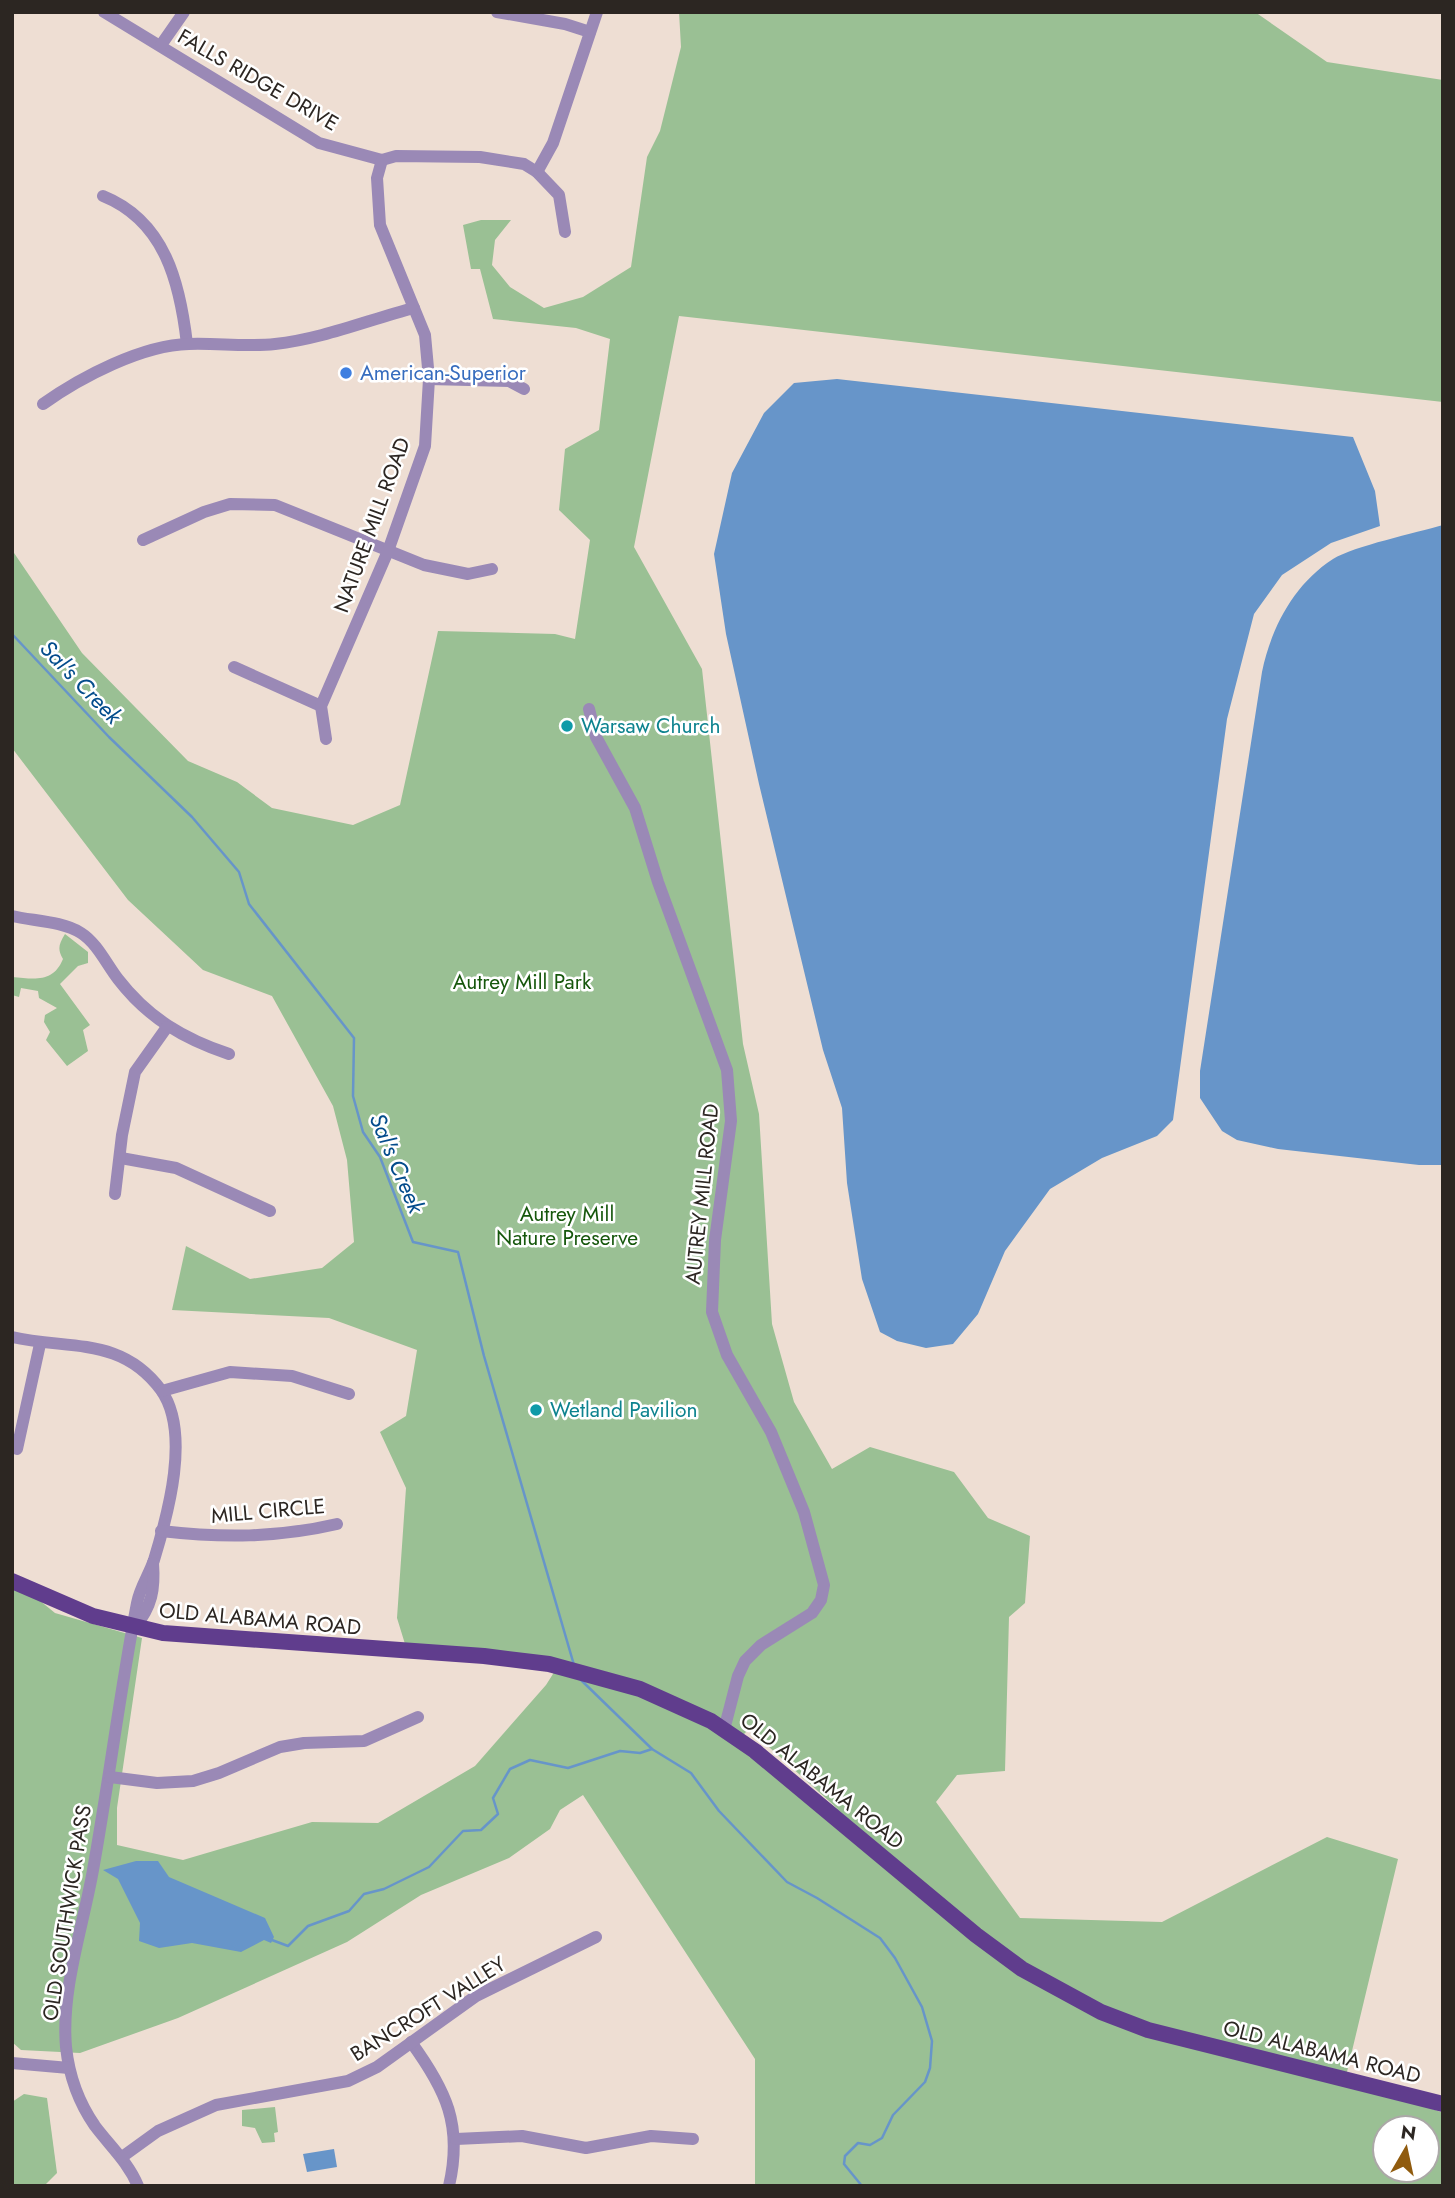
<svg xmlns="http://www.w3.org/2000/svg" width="1455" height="2198" font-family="Jost,sans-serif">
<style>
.green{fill:#9ac094;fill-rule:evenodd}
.water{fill:#6795c9}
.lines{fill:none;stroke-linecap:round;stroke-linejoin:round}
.stream{stroke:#6795c9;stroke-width:2.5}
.minor{stroke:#9a89b6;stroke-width:12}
.major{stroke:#603d8d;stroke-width:16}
.shop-dot{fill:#3f7fe0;stroke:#fff;stroke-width:2.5}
.culture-dot{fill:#0f9aa8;stroke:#fff;stroke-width:2.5}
.labels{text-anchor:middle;stroke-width:5;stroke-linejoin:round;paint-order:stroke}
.street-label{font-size:21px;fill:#2c2622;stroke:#fff}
.shop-label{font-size:21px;fill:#366cbe;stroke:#fff;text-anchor:start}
.culture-label{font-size:21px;fill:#0d838f;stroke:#fff;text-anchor:start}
.park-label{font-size:21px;fill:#16570c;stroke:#fff}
.water-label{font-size:23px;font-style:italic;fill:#034c8c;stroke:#fff}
</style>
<rect width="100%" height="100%" fill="#eeded3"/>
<g class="green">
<path d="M 679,12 L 1255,12 L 1327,62 L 1443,80 L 1443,402 L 679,316 L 634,547 L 702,669 L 743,1044 L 759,1114 L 772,1324 L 794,1402 L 832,1469 L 870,1447 L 954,1472 L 988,1518 L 1030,1536 L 1025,1603 L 1009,1617 L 1005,1771 L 957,1775 L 936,1802 L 1020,1918 L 1162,1922 L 1327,1837 L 1398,1859 L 1346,2076 L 1443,2113 L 1443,2186 L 755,2186 L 755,2059 L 583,1795 L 560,1810 L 550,1829 L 509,1858 L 421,1895 L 347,1942 L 178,2018 L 80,2053 L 21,2050 L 12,2042 L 12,1578 L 55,1613 L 142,1638 L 117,1808 L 117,1845 L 183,1860 L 312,1822 L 378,1823 L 475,1766 L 546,1685 L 558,1666 L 405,1644 L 397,1618 L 406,1488 L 380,1432 L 406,1416 L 417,1350 L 329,1318 L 172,1310 L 186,1246 L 250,1279 L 322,1268 L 354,1242 L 347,1160 L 333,1106 L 272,996 L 203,970 L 128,900 L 12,748 L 12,550 L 82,653 L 188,761 L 237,782 L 272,808 L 353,825 L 400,805 L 438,631 L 555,634 L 575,639 L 590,540 L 559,510 L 565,449 L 599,430 L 610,339 L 576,328 L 493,319 L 480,269 L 471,269 L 463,225 L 481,220 L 511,220 L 495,240 L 492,265 L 510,287 L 544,308 L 583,297 L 631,267 L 647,157 L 660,131 L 681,47 ZM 749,1729 L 839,1810 L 740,1738 ZM 1385,2128 L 1427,2128 L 1427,2170 L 1385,2170 Z"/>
<path d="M 65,934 L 88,952 L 88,963 L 78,966 L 60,984 L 90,1025 L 83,1030 L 88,1051 L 67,1066 L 46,1040 L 50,1032 L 44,1022 L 45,1015 L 57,1008 L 39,998 L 38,991 L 21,988 L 19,997 L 12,995 L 12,977 C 35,979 53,983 63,959 C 57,949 59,944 65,934 Z"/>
<path d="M 24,2094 L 47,2098 L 57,2173 L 44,2186 L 12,2186 L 12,2102 Z"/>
<path d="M 275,2107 L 278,2132 L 274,2133 L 275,2142 L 262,2143 L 255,2128 L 242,2126 L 242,2110 Z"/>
</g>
<g class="water">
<path d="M 837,379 L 1353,437 L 1375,491 L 1380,526 L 1331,543 L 1282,575 L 1254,614 L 1227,719 L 1173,1120 L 1157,1136 L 1102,1158 L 1050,1189 L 1005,1251 L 978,1314 L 953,1344 L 926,1348 L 897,1341 L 880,1332 L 862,1279 L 847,1183 L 842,1108 L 823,1050 L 759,784 L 726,634 L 714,554 L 732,473 L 764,413 L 794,383 Z"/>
<path d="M 1443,525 L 1443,1165 L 1419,1165 L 1278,1149 L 1237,1140 L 1222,1131 L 1200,1098 L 1200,1071 L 1262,672 C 1271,628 1294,584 1333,559 C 1354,546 1416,533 1443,525 Z"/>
<path d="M 136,1861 L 158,1861 L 169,1877 L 265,1918 L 274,1937 L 271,1943 L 264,1940 L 241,1952 L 192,1943 L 159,1948 L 139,1941 L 140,1923 L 118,1879 L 103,1870 Z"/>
<path d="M 334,2149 L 337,2167 L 307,2172 L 303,2154 Z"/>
</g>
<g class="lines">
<g class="stream">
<path d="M 12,634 L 109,737 L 192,817 L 239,872 L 249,904 L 354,1038 L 353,1096 L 363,1132 L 380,1157 L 413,1242 L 458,1252 L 484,1356 L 574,1665"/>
<path d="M 581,1680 L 652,1749 L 691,1773 L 719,1811 L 787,1882 L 817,1898 L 880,1938 L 895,1958 L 922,2007 L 932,2041 L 930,2068 L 925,2082 L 893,2115 L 882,2138 L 870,2145 L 858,2143 L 845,2156 L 844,2164 L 862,2186"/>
<path d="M 272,1940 L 288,1946 L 308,1926 L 349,1911 L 364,1894 L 384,1889 L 429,1867 L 463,1831 L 481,1830 L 498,1814 L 493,1798 L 510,1769 L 530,1760 L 568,1768 L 620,1751 L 640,1753 L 652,1749"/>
</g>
<g class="minor">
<path d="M 104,12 L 319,143 L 382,160 L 396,156 L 480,157 L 524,164 L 537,172 L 559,195 L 565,232"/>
<path d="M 497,12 L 565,24 L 590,32"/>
<path d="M 161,45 L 184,12"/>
<path d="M 537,172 L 553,143 L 597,12"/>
<path d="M 103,196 C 165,221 180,283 187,344"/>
<path d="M 429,379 L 509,381 L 524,389"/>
<path d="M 43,404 C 81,377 142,345 189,344 C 218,343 246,347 275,344 C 322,339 368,320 414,308"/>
<path d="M 143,540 L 204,512 L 230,504 L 275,505 L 424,565 L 468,574 L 492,569"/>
<path d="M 234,667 L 321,706"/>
<path d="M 589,709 L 596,737 L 635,808 L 658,882 L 727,1070 L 731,1121 L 715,1240 L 712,1312 L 727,1355 L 771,1432 L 804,1512 L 824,1585 L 821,1600 L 812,1613 L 761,1645 L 745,1661 L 738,1676 L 724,1730"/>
<path d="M 326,739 L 321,706 L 388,551 L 425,446 L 429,379 L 425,335 L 380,225 L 377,178 L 382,160"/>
<path d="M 12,916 C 33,921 62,921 81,933 C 97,943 107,965 118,979 C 148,1018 184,1039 229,1054"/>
<path d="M 121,1158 L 176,1168 L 270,1211"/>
<path d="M 115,1194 L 122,1135 L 135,1072 L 167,1027"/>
<path d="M 12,1337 C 69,1350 121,1336 161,1390 C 191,1432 168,1514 154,1560 C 149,1575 140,1587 137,1603 C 120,1691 109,1781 93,1870 C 83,1927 61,1989 66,2047 C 69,2075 79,2103 95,2126 C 110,2146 128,2162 138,2186"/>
<path d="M 162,1391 L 230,1372 L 292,1376 L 349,1394"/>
<path d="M 17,1449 L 40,1344"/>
<path d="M 161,1531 C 222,1538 277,1538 337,1524"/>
<path d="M 135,1627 C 152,1606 155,1589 153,1563"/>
<path d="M 110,1777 L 157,1783 L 193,1781 L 219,1773 L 280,1747 L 304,1743 L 364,1741 L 418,1717"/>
<path d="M 411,2042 C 446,2090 463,2125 449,2186"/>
<path d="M 12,2063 L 69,2068"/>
<path d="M 456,2139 L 522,2136 L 586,2148 L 651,2136 L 693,2139"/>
<path d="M 122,2157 L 158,2131 L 216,2105 L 348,2081 L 377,2067 L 476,1996 L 596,1937"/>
</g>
<path class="major" d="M 12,1581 L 93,1616 L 163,1633 L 484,1656 L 549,1664 L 640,1689 L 711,1721 L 755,1751 L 976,1935 L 1022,1969 L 1101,2012 L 1148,2030 L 1443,2104"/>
</g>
<circle class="shop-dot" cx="346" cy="373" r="7"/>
<g class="culture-dot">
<circle cx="567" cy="726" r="7"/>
<circle cx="536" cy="1410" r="7"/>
</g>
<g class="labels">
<g class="street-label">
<text transform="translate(258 80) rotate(30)" y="7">FALLS RIDGE DRIVE</text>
<text transform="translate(372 525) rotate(-70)" y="7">NATURE MILL ROAD</text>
<text transform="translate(702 1194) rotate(-84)" y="7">AUTREY MILL ROAD</text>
<text transform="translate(268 1511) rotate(-5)" y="7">MILL CIRCLE</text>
<text transform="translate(260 1619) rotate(5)" y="7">OLD ALABAMA ROAD</text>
<text transform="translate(822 1781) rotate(39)" y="7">OLD ALABAMA ROAD</text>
<text transform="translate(67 1913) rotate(-81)" y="7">OLD SOUTHWICK PASS</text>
<text transform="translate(428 2009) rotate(-32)" y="7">BANCROFT VALLEY</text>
<text transform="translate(1322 2052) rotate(14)" y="7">OLD ALABAMA ROAD</text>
</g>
<g class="shop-label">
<text x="360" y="380">American-Superior</text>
</g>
<g class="culture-label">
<text x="581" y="733">Warsaw Church</text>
<text x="550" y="1417">Wetland Pavilion</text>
</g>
<g class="park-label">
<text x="522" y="989">Autrey Mill Park</text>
<text x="567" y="1221">Autrey Mill<tspan x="567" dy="24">Nature Preserve</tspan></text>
</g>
<g class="water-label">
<text transform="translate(81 682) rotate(46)" y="8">Sal's Creek</text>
<text transform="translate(397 1163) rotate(67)" y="8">Sal's Creek</text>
</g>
</g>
<rect width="1455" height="2198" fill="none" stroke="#2c2622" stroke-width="28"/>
<g transform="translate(1406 2149) rotate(9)"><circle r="33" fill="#ffffff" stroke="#aba8a7" stroke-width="2"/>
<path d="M0-5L12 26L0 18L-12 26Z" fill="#905b0e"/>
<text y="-10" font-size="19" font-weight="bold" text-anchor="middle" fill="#2c2622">N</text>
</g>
</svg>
